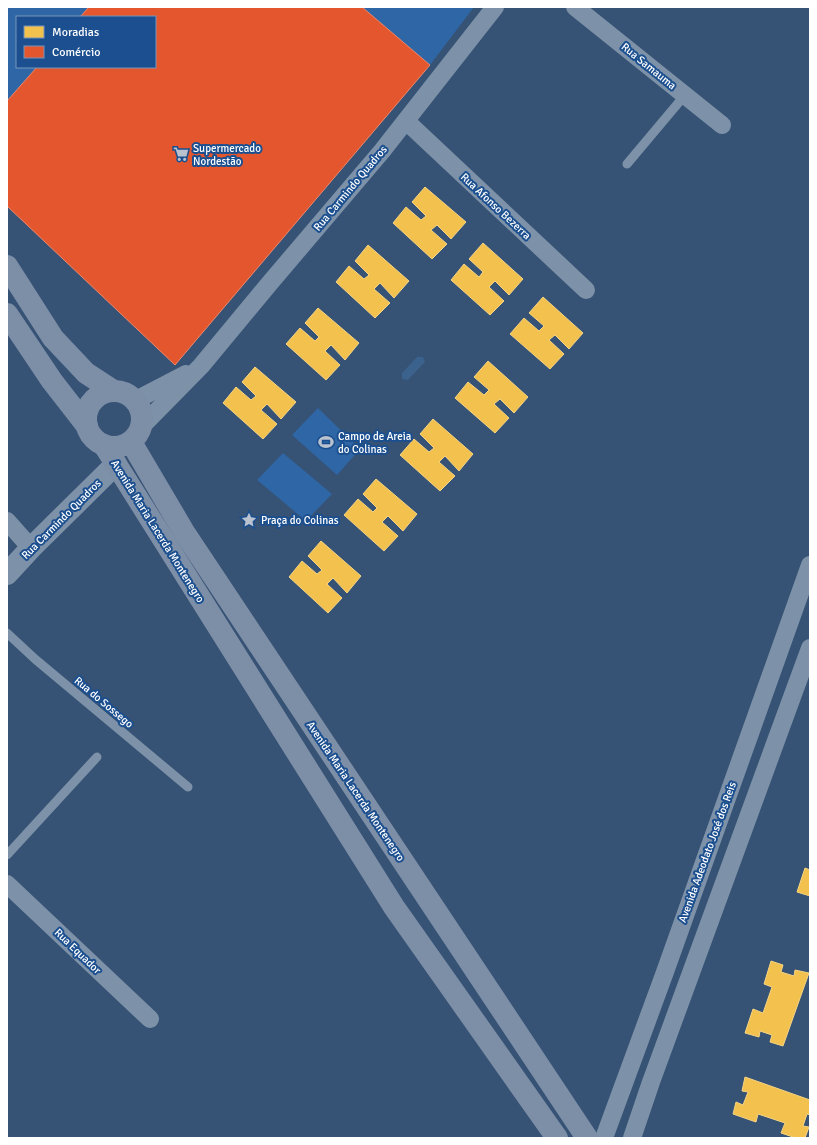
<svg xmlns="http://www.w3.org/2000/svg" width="817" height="1145" font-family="Signika,sans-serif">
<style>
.green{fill:#2f66a5}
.water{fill:#3b618d}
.homes{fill:#f2c14e;stroke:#f6d483}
.shops{fill:#e4572e;stroke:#ec896d}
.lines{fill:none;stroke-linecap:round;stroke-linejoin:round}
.service{stroke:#7d92a8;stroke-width:9}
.minor{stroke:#7d92a8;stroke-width:18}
.tertiary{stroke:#7d92a8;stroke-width:22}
.primary{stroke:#7d8ea7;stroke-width:22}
.labels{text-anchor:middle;stroke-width:4;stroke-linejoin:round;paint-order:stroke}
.street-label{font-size:11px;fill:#fff;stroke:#1b4f8f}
.poi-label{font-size:11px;fill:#fff;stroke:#1b4f8f;text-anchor:start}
</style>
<rect width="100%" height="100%" fill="#365274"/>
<g class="green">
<path d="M 7,7 L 89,7 L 80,17 L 17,17 L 17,67 L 37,67 L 7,101 Z"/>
<path d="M 362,7 L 474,7 L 430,65 Z"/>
<path d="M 318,408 L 360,449 L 337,475 L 292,435 Z"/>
<path d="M 283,453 L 332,494 L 306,521 L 257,480 Z"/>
</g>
<path class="water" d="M 417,357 L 423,357 L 425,362 L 408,380 L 402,379 L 402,373 Z"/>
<g class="homes">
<path d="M 425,187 L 466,222 L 451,239 L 437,225 L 431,230 L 447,244 L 432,259 L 393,223 L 406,207 L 421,220 L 426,216 L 412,202 Z"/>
<path d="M 483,243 L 523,279 L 509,295 L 495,281 L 489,287 L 504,301 L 490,315 L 451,280 L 464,264 L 479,277 L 483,272 L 469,259 Z"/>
<path d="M 368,245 L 409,281 L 394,298 L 380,283 L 374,289 L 390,303 L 375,318 L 336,282 L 349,266 L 364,279 L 369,275 L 355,261 Z"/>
<path d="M 543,297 L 583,333 L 569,349 L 555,335 L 549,340 L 564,354 L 550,369 L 510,334 L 524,318 L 539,331 L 544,326 L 529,313 Z"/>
<path d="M 318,308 L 359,343 L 345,360 L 331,345 L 325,351 L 340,365 L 326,380 L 286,344 L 300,328 L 315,341 L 319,337 L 305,323 Z"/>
<path d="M 488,361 L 528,397 L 514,413 L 500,399 L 494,404 L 509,418 L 495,433 L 455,398 L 468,382 L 484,395 L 489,390 L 474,377 Z"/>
<path d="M 255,367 L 296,402 L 281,419 L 267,404 L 261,410 L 277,424 L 263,439 L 223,403 L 236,387 L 251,400 L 256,396 L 242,382 Z"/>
<path d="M 433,419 L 473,454 L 459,471 L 445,456 L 439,462 L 455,476 L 440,491 L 400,455 L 414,439 L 429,452 L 434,448 L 420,434 Z"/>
<path d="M 376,479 L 417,514 L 403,531 L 388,516 L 382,522 L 398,536 L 384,551 L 344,515 L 358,499 L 373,512 L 377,508 L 363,494 Z"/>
<path d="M 321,541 L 361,576 L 347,593 L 333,578 L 327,584 L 342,598 L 328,613 L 289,577 L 302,561 L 317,574 L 322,570 L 308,556 Z"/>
<path d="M 805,868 L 810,870 L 810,896 L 797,892 Z"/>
<path d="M 771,961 L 783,965 L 781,972 L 794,976 L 795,970 L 809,973 L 783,1046 L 770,1042 L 772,1035 L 760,1031 L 759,1037 L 745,1033 L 753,1009 L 763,1013 L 772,987 L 764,984 Z"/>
<path d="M 745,1077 L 810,1100 L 810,1115 L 807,1114 L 803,1126 L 809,1127 L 805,1138 L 796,1138 L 781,1133 L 785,1123 L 758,1114 L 756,1122 L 733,1114 L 736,1102 L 743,1105 L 748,1092 L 742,1091 Z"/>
</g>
<path class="shops" d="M 89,7 L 362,7 L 430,65 L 175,365 L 7,206 L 7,101 L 37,67 L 155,67 L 155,17 L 80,17 Z"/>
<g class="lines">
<g class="service">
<path d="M 627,164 L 685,95"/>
<path d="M 7,633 L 35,659 L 188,787"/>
<path d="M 7,855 L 97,757"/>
</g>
<g class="minor">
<path d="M 575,7 L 722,125"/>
<path d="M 406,121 L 586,290"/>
<path d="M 136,400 L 186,374"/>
<path d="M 142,426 L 201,366 L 269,284 L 382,151 L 495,7"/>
<path d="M 7,521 L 31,548"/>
<path d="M 7,884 L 150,1019"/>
<path d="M 604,1138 L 665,972 L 810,565"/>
<path d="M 632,1138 L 651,1082 L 810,648"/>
</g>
<path class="tertiary" d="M 7,574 L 31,548 L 116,464"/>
<g class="primary">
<path d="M 7,266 L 53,338 L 86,373 L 112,390"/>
<path d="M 7,314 L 52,381 L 87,426"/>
<circle cx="114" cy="419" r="28"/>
<path d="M 131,442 L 184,532 L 587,1138"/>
<path d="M 104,445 L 394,907 L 557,1138"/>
</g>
</g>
<defs>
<g id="supermarket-bare" transform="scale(1.2)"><path d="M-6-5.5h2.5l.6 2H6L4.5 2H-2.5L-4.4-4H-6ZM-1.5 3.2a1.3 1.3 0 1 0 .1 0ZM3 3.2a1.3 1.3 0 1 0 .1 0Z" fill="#b9c2ce" stroke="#1b4f8f" stroke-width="2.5" paint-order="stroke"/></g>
<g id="stadium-bare" transform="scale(1.2)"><path d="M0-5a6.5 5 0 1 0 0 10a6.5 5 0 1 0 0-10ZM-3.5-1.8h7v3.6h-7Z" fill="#b9c2ce" stroke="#1b4f8f" stroke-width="2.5" paint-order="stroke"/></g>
<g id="sight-bare" transform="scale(1.2)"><path d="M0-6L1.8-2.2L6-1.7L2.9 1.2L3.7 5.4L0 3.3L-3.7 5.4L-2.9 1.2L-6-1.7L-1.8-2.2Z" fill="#b9c2ce" stroke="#1b4f8f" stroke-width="2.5" paint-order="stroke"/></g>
</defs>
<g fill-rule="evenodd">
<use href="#supermarket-bare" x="181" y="154"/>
<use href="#stadium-bare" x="326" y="442"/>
<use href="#sight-bare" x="249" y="520"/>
</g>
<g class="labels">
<g class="street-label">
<text transform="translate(649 66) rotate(39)" y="4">Rua Samauma</text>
<text transform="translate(350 188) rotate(-50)" y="4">Rua Carmindo Quadros</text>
<text transform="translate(496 206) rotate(43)" y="4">Rua Afonso Bezerra</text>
<text transform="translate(61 519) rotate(-45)" y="4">Rua Carmindo Quadros</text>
<text transform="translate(158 531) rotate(58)" y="4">Avenida Maria Lacerda Montenegro</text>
<text transform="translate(104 702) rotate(40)" y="4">Rua do Sossego</text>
<text transform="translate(356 791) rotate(56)" y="4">Avenida Maria Lacerda Montenegro</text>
<text transform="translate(707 852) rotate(-70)" y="4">Avenida Adeodato José dos Reis</text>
<text transform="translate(78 951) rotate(44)" y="4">Rua Equador</text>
</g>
<g class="poi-label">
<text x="193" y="152">Supermercado<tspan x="193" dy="13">Nordestão</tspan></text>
<text x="338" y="440">Campo de Areia<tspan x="338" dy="13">do Colinas</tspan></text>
<text x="261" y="524">Praça do Colinas</text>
</g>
</g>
<rect width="817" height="1145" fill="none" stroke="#ffffff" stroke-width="16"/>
<rect x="16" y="16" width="140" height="52" fill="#1b4f8f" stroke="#7695bc"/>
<rect x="24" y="26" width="20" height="12" fill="#f2c14e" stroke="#7695bc"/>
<text x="52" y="36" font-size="12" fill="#ffffff">Moradias</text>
<rect x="24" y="46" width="20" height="12" fill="#e4572e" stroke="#7695bc"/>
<text x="52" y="56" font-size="12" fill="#ffffff">Comércio</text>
</svg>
